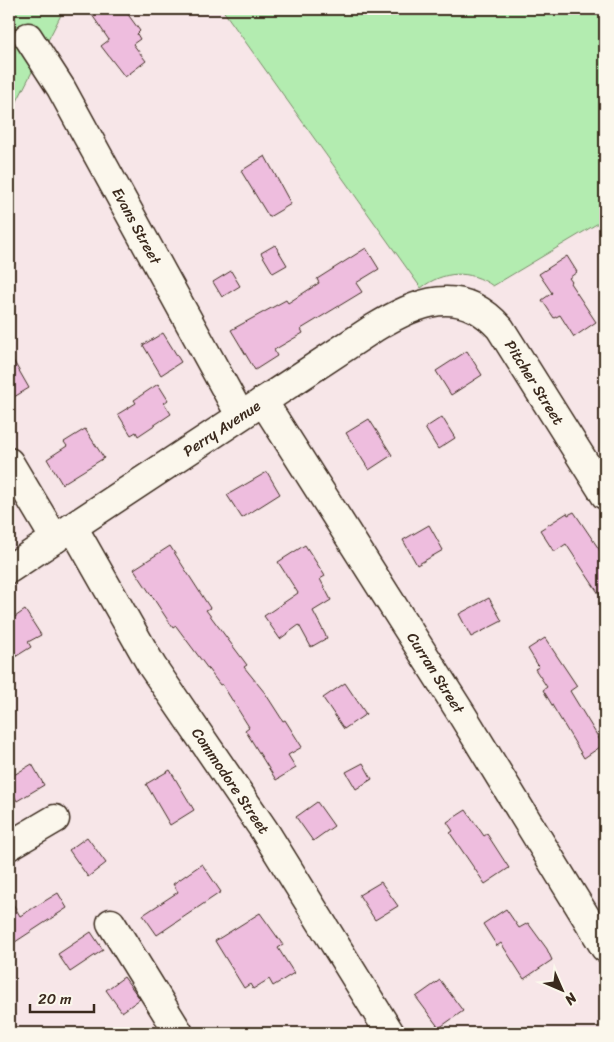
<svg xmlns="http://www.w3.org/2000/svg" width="614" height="1042" font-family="Sriracha,sans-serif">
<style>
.green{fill:#b3ecb0;stroke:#778b67}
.building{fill:#eebdde;stroke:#3b2a1e}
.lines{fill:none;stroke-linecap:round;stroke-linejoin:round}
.minor-casing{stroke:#3b2a1e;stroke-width:31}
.minor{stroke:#fbf7ec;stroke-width:28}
.labels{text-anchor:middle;stroke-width:5;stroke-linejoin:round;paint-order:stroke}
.street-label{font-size:15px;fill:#3b2a1e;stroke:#fbf7ec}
</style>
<rect width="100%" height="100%" fill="#f7e6e8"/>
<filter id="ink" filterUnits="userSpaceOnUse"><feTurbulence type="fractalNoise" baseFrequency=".02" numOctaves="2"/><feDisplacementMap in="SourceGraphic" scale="10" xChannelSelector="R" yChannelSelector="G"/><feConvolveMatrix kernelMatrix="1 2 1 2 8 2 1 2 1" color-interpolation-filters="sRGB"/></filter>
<g filter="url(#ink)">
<g class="green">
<path d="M 9,9 L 64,9 L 9,117 Z"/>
<path d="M 222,9 L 605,9 L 605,219 L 493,286 C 470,269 443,271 421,288 Z"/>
</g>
<g class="building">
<path d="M 88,9 L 124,9 L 140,31 L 137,34 L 140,39 L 133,44 L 146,61 L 125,77 L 101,46 L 109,40 Z"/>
<path d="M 265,156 L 291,204 L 269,217 L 241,171 Z"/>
<path d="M 275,245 L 287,265 L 273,273 L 261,253 Z"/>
<path d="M 366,248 L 379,269 L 356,283 L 362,292 L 301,329 L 303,333 L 274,350 L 277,356 L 255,370 L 231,330 L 286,300 L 288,303 L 319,283 L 317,279 Z"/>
<path d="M 567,256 L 577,272 L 569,278 L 572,282 L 570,283 L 596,322 L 574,337 L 560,315 L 554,318 L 542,300 L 552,293 L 539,274 Z"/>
<path d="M 231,271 L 240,286 L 222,297 L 213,282 Z"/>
<path d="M 163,333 L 181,362 L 161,375 L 143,345 Z"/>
<path d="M 467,351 L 482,375 L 451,395 L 436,371 Z"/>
<path d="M 9,353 L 29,388 L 9,400 Z"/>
<path d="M 158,384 L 168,400 L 164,403 L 171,414 L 138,436 L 136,432 L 131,435 L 118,414 L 136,403 L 134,400 Z"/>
<path d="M 442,417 L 455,438 L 438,449 L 425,428 Z"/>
<path d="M 369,419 L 392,455 L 369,470 L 346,433 Z"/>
<path d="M 85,429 L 104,458 L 62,484 L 47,459 L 67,446 L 64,442 Z"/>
<path d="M 267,472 L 280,494 L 242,518 L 227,495 Z"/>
<path d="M 574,512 L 605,558 L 605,603 L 566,544 L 554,552 L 540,530 L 567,513 L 568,515 Z"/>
<path d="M 429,525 L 443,550 L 417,565 L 403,540 Z"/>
<path d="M 305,545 L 325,576 L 320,579 L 331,600 L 313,611 L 327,638 L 311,647 L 299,625 L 280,639 L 264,616 L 298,593 L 278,562 Z"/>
<path d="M 170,546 L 210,608 L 206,610 L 247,665 L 244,667 L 265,693 L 283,721 L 285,720 L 302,747 L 288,755 L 296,768 L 276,780 L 245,730 L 249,727 L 222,684 L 220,685 L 176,626 L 173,628 L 134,569 Z"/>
<path d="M 489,598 L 502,621 L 471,637 L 459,614 Z"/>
<path d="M 25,610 L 41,635 L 28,642 L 31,647 L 15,657 L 9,648 L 9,621 Z"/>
<path d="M 545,638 L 577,686 L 570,691 L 603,745 L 584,758 L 543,690 L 547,687 L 535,669 L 539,667 L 528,649 Z"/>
<path d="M 345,683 L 366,714 L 344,729 L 323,698 Z"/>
<path d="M 363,763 L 372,779 L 356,789 L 346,772 Z"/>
<path d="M 32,764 L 44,785 L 17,801 L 9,787 L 9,778 Z"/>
<path d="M 170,770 L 194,810 L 170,825 L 146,784 Z"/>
<path d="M 317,802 L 334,826 L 313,841 L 296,817 Z"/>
<path d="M 466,810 L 484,836 L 487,834 L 509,868 L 485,884 L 450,833 L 453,831 L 447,822 Z"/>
<path d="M 87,837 L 106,863 L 88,877 L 69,850 Z"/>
<path d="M 202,864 L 221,892 L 157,935 L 143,915 L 178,892 L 173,884 Z"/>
<path d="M 381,882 L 398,906 L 375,920 L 359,895 Z"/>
<path d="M 58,893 L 67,908 L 9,946 L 9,897 L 20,916 Z"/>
<path d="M 506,909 L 519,928 L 528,923 L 547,949 L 552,960 L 524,979 L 501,943 L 497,946 L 483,924 Z"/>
<path d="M 260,913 L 283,945 L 278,948 L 294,973 L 273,986 L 269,979 L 253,989 L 250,984 L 244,988 L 215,941 Z"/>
<path d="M 91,932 L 103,950 L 70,972 L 58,954 Z"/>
<path d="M 124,977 L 140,999 L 122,1012 L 106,990 Z"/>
<path d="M 440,980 L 463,1011 L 439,1028 L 416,997 Z"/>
</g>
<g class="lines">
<g class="minor-casing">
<g id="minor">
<path id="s1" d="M 28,37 L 61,88 L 240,415"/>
<path id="s2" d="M 263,401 L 461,713 L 605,948"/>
<path d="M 9,462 L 55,539"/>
<path id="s3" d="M 73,527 L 152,666 L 264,830 L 390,1033"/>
<path id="s4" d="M 9,569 L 374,328 C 417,302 460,283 500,328 L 605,495"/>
<path d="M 9,846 L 55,819"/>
<path d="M 111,923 L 179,1033"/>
</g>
</g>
<use href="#minor" class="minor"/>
</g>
</g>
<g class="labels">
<g class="street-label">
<text dy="5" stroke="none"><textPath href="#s1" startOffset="218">Evans Street</textPath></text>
<text dy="5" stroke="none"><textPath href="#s4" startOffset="642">Pitcher Street</textPath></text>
<text dy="5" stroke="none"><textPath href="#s4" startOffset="255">Perry Avenue</textPath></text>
<text dy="5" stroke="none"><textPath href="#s2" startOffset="322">Curran Street</textPath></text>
<text dy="5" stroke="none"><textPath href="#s3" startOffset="299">Commodore Street</textPath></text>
</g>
</g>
<rect width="614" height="1042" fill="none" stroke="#fbf7ec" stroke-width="30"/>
<rect x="15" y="15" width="584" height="1012" fill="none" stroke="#3b2a1e" stroke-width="2" filter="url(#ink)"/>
<g transform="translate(562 990) rotate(135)" stroke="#fbf7ec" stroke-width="4" paint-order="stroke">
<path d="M0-4L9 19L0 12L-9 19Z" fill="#3b2a1e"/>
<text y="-8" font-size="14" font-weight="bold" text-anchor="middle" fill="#3b2a1e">N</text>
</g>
<path d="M30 1004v8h64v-8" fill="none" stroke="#3b2a1e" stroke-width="2.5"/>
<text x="38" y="1004" font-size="15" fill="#3b2a1e" stroke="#fbf7ec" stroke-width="4" paint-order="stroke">20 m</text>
</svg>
